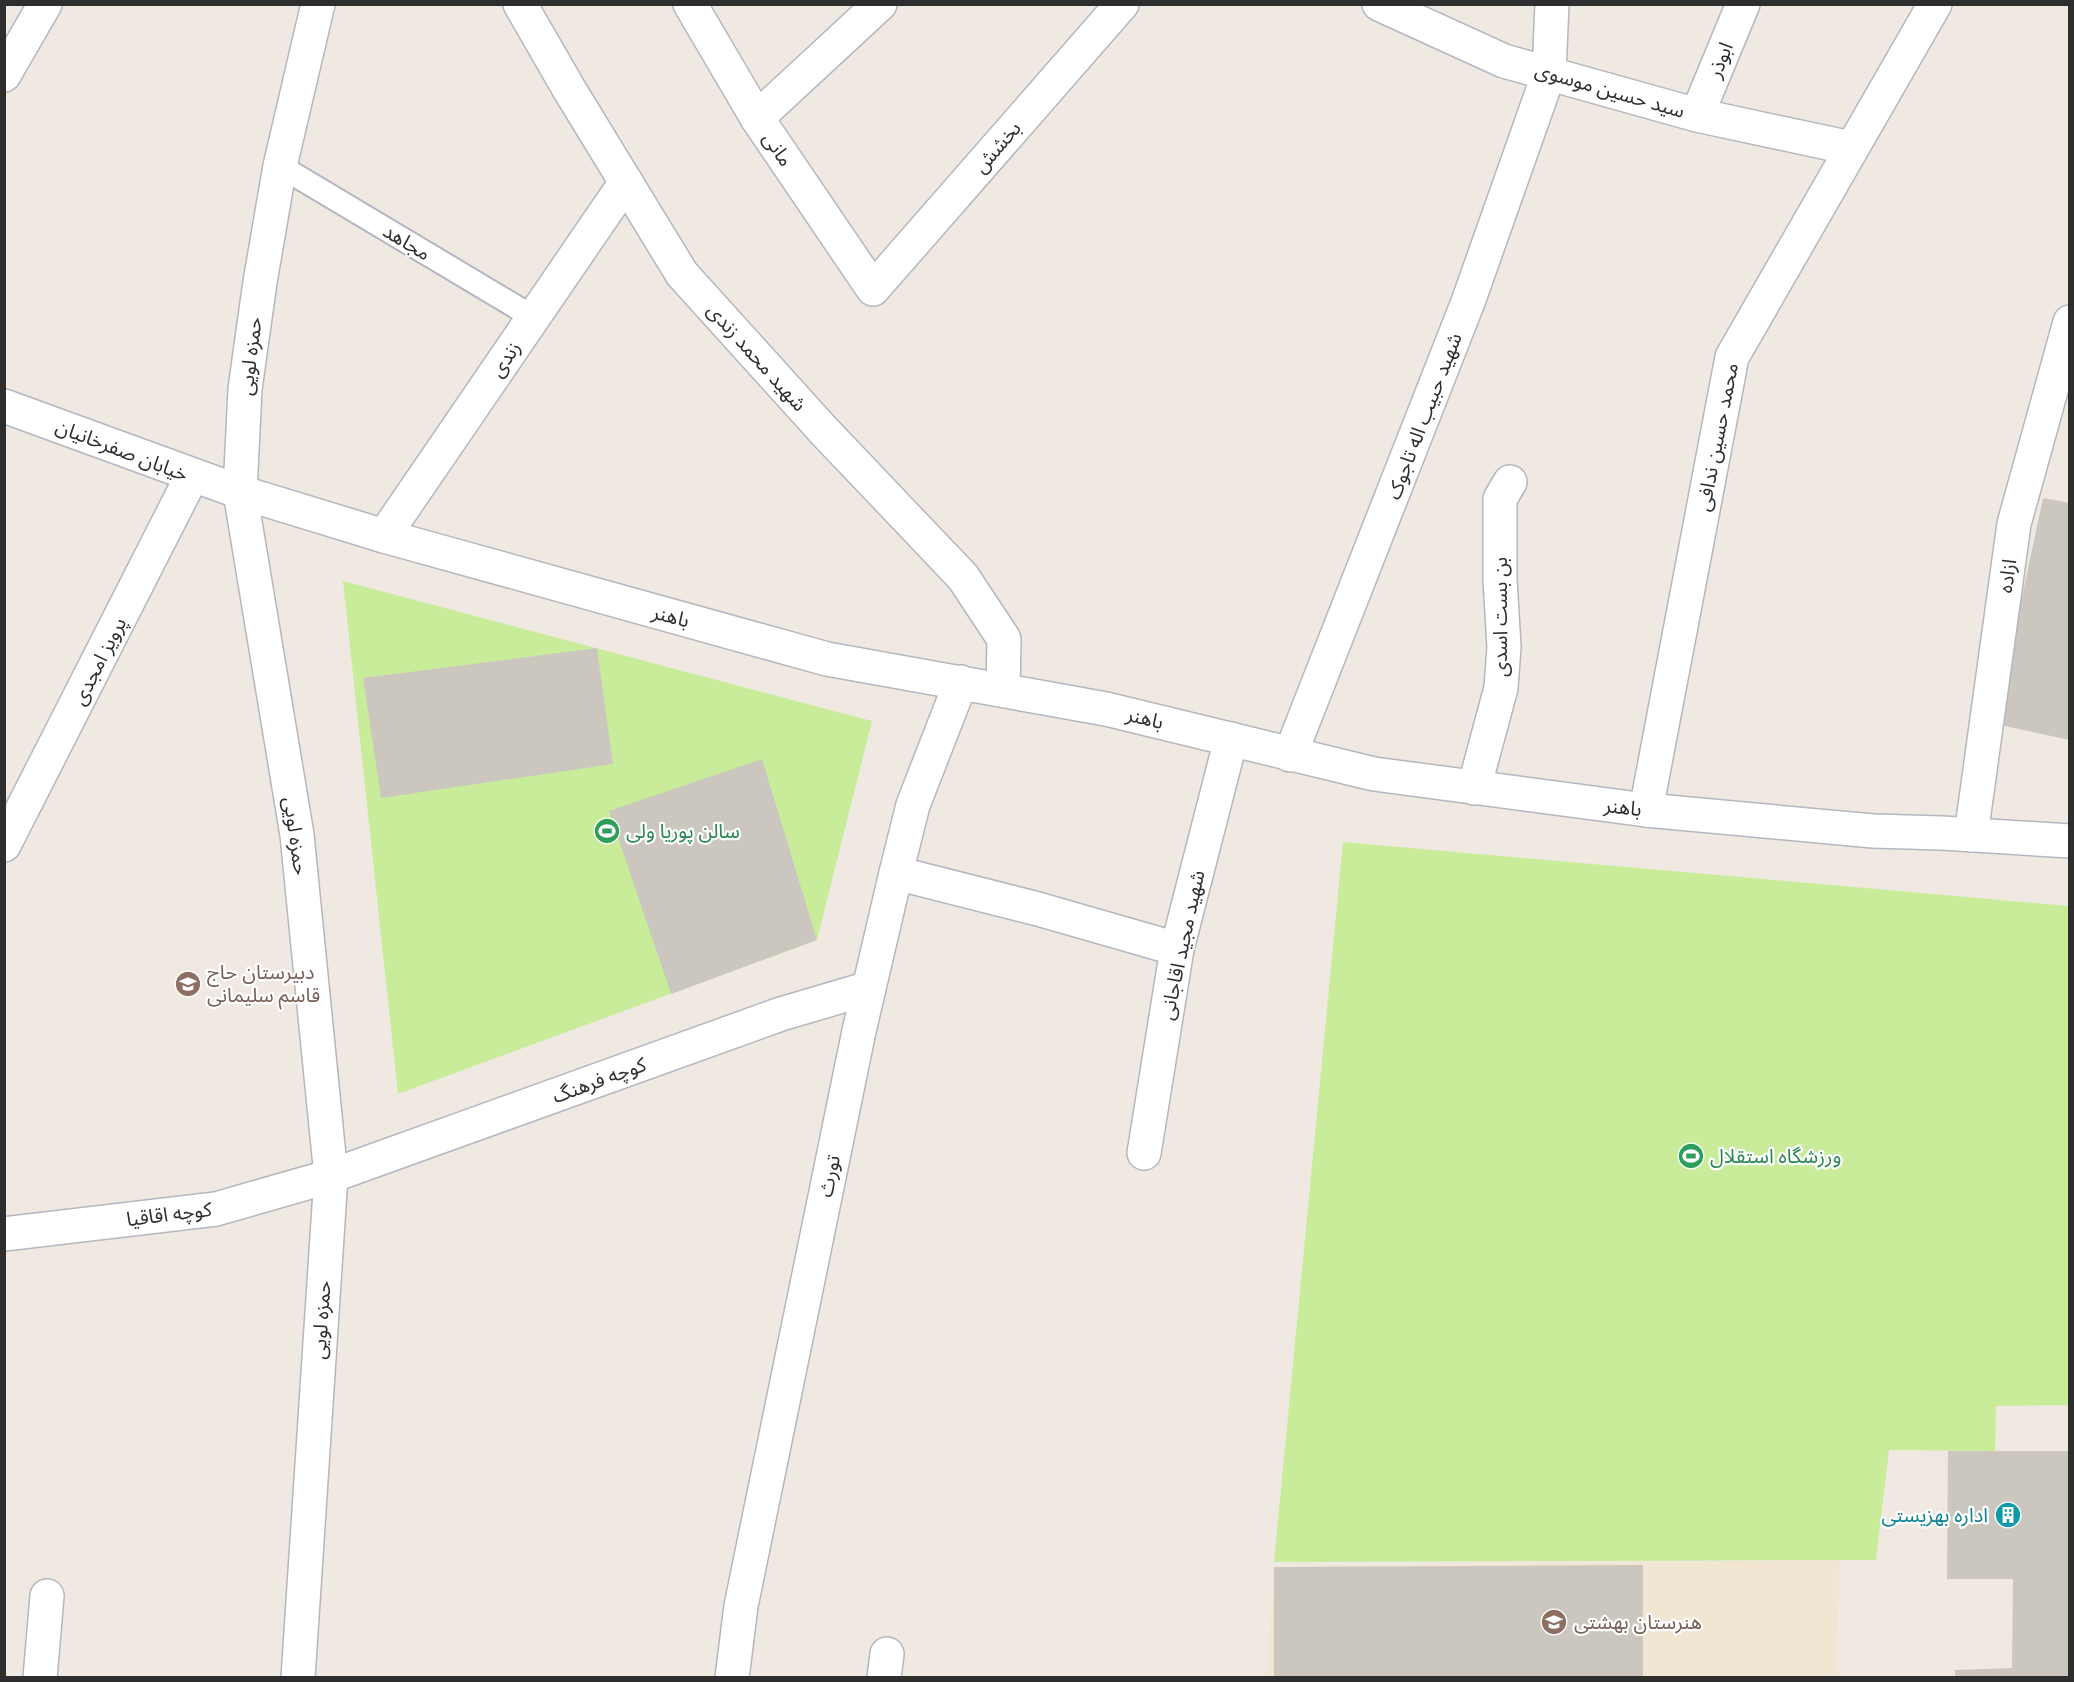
<svg xmlns="http://www.w3.org/2000/svg" width="2074" height="1682" font-family="'Public Sans','Noto Sans Arabic',sans-serif">
<style>
.education{fill:#f0e6d1}
.pitch{fill:#c9ec9a}
.building{fill:#cbc7bf}
.lines{fill:none;stroke-linecap:round;stroke-linejoin:round}
.lane-casing{stroke:#b4b7c1;stroke-width:26}
.street-casing{stroke:#b4b7c1;stroke-width:36}
.secondary-casing{stroke:#b4b7c1;stroke-width:36}
.lane{stroke:#fff;stroke-width:22}
.street{stroke:#fff;stroke-width:33}
.secondary{stroke:#fff;stroke-width:33}
.labels{text-anchor:middle;stroke-width:4.5;stroke-linejoin:round;paint-order:stroke}
.street-label{font-size:20px;fill:#2e2e2e;stroke:#fff}
.leisure-label{font-size:20px;fill:#27864d;stroke:#fff;text-anchor:start}
.education-label{font-size:20px;fill:#785e54;stroke:#fff;text-anchor:start}
.culture-label{font-size:20px;fill:#0d838f;stroke:#fff;text-anchor:end}
</style>
<rect width="100%" height="100%" fill="#efe9e1"/>
<path class="education" d="M 1840,1560 L 1836,1677 L 1267,1678 L 1274,1567 Z"/>
<g class="pitch">
<path d="M 343,581 L 872,721 L 817,940 L 398,1094 Z"/>
<path d="M 1343,842 L 2069,906 L 2069,1405 L 1996,1406 L 1995,1451 L 1889,1450 L 1876,1560 L 1274,1562 Z"/>
</g>
<g class="building">
<path d="M 2043,498 L 2070,503 L 2070,740 L 1995,724 Z"/>
<path d="M 597,648 L 613,764 L 381,798 L 363,678 Z"/>
<path d="M 762,759 L 817,940 L 671,994 L 609,811 Z"/>
<path d="M 1948,1451 L 2070,1451 L 2070,1678 L 1955,1678 L 1955,1670 L 2012,1668 L 2013,1579 L 1947,1579 Z"/>
<path d="M 1643,1565 L 1643,1678 L 1274,1678 L 1274,1567 Z"/>
</g>
<g class="lines">
<g class="lane-casing">
<path id="lane" d="M 280,166 L 533,317"/>
</g>
<g class="street-casing">
<g id="street">
<path d="M 520,4 L 569,89 L 682,274 L 824,431 L 963,577 L 1004,639 L 1003,690"/>
<path d="M 690,4 L 757,118 L 873,289 L 1122,4"/>
<path d="M 1379,4 L 1504,61 L 1697,115 L 1851,148"/>
<path d="M 4,75 L 45,4"/>
<path d="M 1697,115 L 1743,4"/>
<path d="M 757,118 L 880,4"/>
<path d="M 384,536 L 626,182"/>
<path d="M 1290,755 L 1468,302 L 1549,73 L 1552,4"/>
<path d="M 1474,788 L 1501,688 L 1504,647 L 1500,579 L 1500,499 L 1510,482"/>
<path d="M 1646,810 L 1732,357 L 1935,4"/>
<path d="M 1971,835 L 2014,524 L 2070,322"/>
<path d="M 4,845 L 192,476"/>
<path d="M 896,873 L 1038,909 L 1177,949"/>
<path d="M 1144,1153 L 1177,949 L 1231,739"/>
<path d="M 4,1234 L 216,1209 L 331,1176 L 781,1014 L 869,988"/>
<path d="M 40,1678 L 47,1596"/>
<path d="M 732,1678 L 741,1606 L 859,1031 L 896,873 L 913,805 L 961,682"/>
<path d="M 884,1678 L 887,1654"/>
</g>
</g>
<g class="secondary-casing">
<g id="secondary">
<path d="M 4,406 L 240,492 L 384,536 L 827,659 L 1106,709 L 1374,774 L 1646,810 L 1873,831 L 1942,833 L 2070,841"/>
<path d="M 298,1678 L 331,1176 L 297,835 L 240,492 L 245,389 L 260,282 L 280,166 L 318,4"/>
</g>
</g>
<use href="#lane" class="lane"/>
<use href="#street" class="street"/>
<use href="#secondary" class="secondary"/>
</g>
<defs>
<g id="stadium-disc" transform="scale(1.35)"><circle r="9.5" fill="#2e9e5b" stroke="#fff"/><path d="M0-5a6.5 5 0 1 0 0 10a6.5 5 0 1 0 0-10ZM-3.5-1.8h7v3.6h-7Z" fill="#fff"/></g>
<g id="school-disc" transform="scale(1.35)"><circle r="9.5" fill="#8d6e63" stroke="#fff"/><path d="M0-5L7-2L0 1L-7-2ZM-4 1L0 2.5L4 1V4Q0 6-4 4Z" fill="#fff"/></g>
<g id="building-disc" transform="scale(1.35)"><circle r="9.5" fill="#0f9aa8" stroke="#fff"/><path d="M-4-6H4V6H1V3H-1V6H-4ZM-2.5-4.3h1.7v1.8h-1.7ZM.8-4.3h1.7v1.8H.8ZM-2.5-1h1.7V.8h-1.7ZM.8-1h1.7V.8H.8Z" fill="#fff"/></g>
</defs>
<g fill-rule="evenodd">
<use href="#stadium-disc" x="607" y="831"/>
<use href="#school-disc" x="188" y="984"/>
<use href="#stadium-disc" x="1691" y="1156"/>
<use href="#building-disc" x="2008" y="1515"/>
<use href="#school-disc" x="1554" y="1622"/>
</g>
<g class="labels">
<g class="street-label">
<text transform="translate(1720 60) rotate(-68)" y="7">ابوذر</text>
<text transform="translate(1610 90) rotate(16)" y="7">سید حسین موسوی</text>
<text transform="translate(997 147) rotate(-49)" y="7">بخشش</text>
<text transform="translate(778 149) rotate(56)" y="7">مانی</text>
<text transform="translate(407 242) rotate(31)" y="7">مجاهد</text>
<text transform="translate(250 356) rotate(-83)" y="7">حمزه لویی</text>
<text transform="translate(757 357) rotate(48)" y="7">شهید محمد زندی</text>
<text transform="translate(505 359) rotate(-56)" y="7">زندی</text>
<text transform="translate(1424 416) rotate(-69)" y="7">شهید حبیب اله تاجوک</text>
<text transform="translate(1717 437) rotate(-79)" y="7">محمد حسین ندافی</text>
<text transform="translate(122 450) rotate(21)" y="7">خیابان صفرخانیان</text>
<text transform="translate(2007 576) rotate(-82)" y="7">ازاده</text>
<text transform="translate(671 616) rotate(15)" y="7">باهنر</text>
<text transform="translate(1500 617) rotate(-90)" y="7">بن بست اسدی</text>
<text transform="translate(99 661) rotate(-63)" y="7">پرویز امجدی</text>
<text transform="translate(1145 718) rotate(14)" y="7">باهنر</text>
<text transform="translate(1623 807) rotate(7)" y="7">باهنر</text>
<text transform="translate(296 836) rotate(82)" y="7">حمزه لویی</text>
<text transform="translate(1182 945) rotate(-78)" y="7">شهید مجید اقاجانی</text>
<text transform="translate(599 1080) rotate(-20)" y="7">کوچه فرهنگ</text>
<text transform="translate(829 1176) rotate(-78)" y="7">تورث</text>
<text transform="translate(169 1214) rotate(-7)" y="7">کوچه اقاقیا</text>
<text transform="translate(321 1320) rotate(-86)" y="7">حمزه لویی</text>
</g>
<g class="leisure-label">
<text x="626" y="838">سالن پوریا ولی</text>
<text x="1710" y="1163">ورزشگاه استقلال</text>
</g>
<g class="education-label">
<text x="207" y="979">دبیرستان حاج<tspan x="207" dy="23">قاسم سلیمانی</tspan></text>
<text x="1574" y="1629">هنرستان بهشتی</text>
</g>
<g class="culture-label">
<text x="1988" y="1522">اداره بهزیستی</text>
</g>
</g>
<rect width="2074" height="1682" fill="none" stroke="#2e2e2e" stroke-width="12"/>
</svg>
